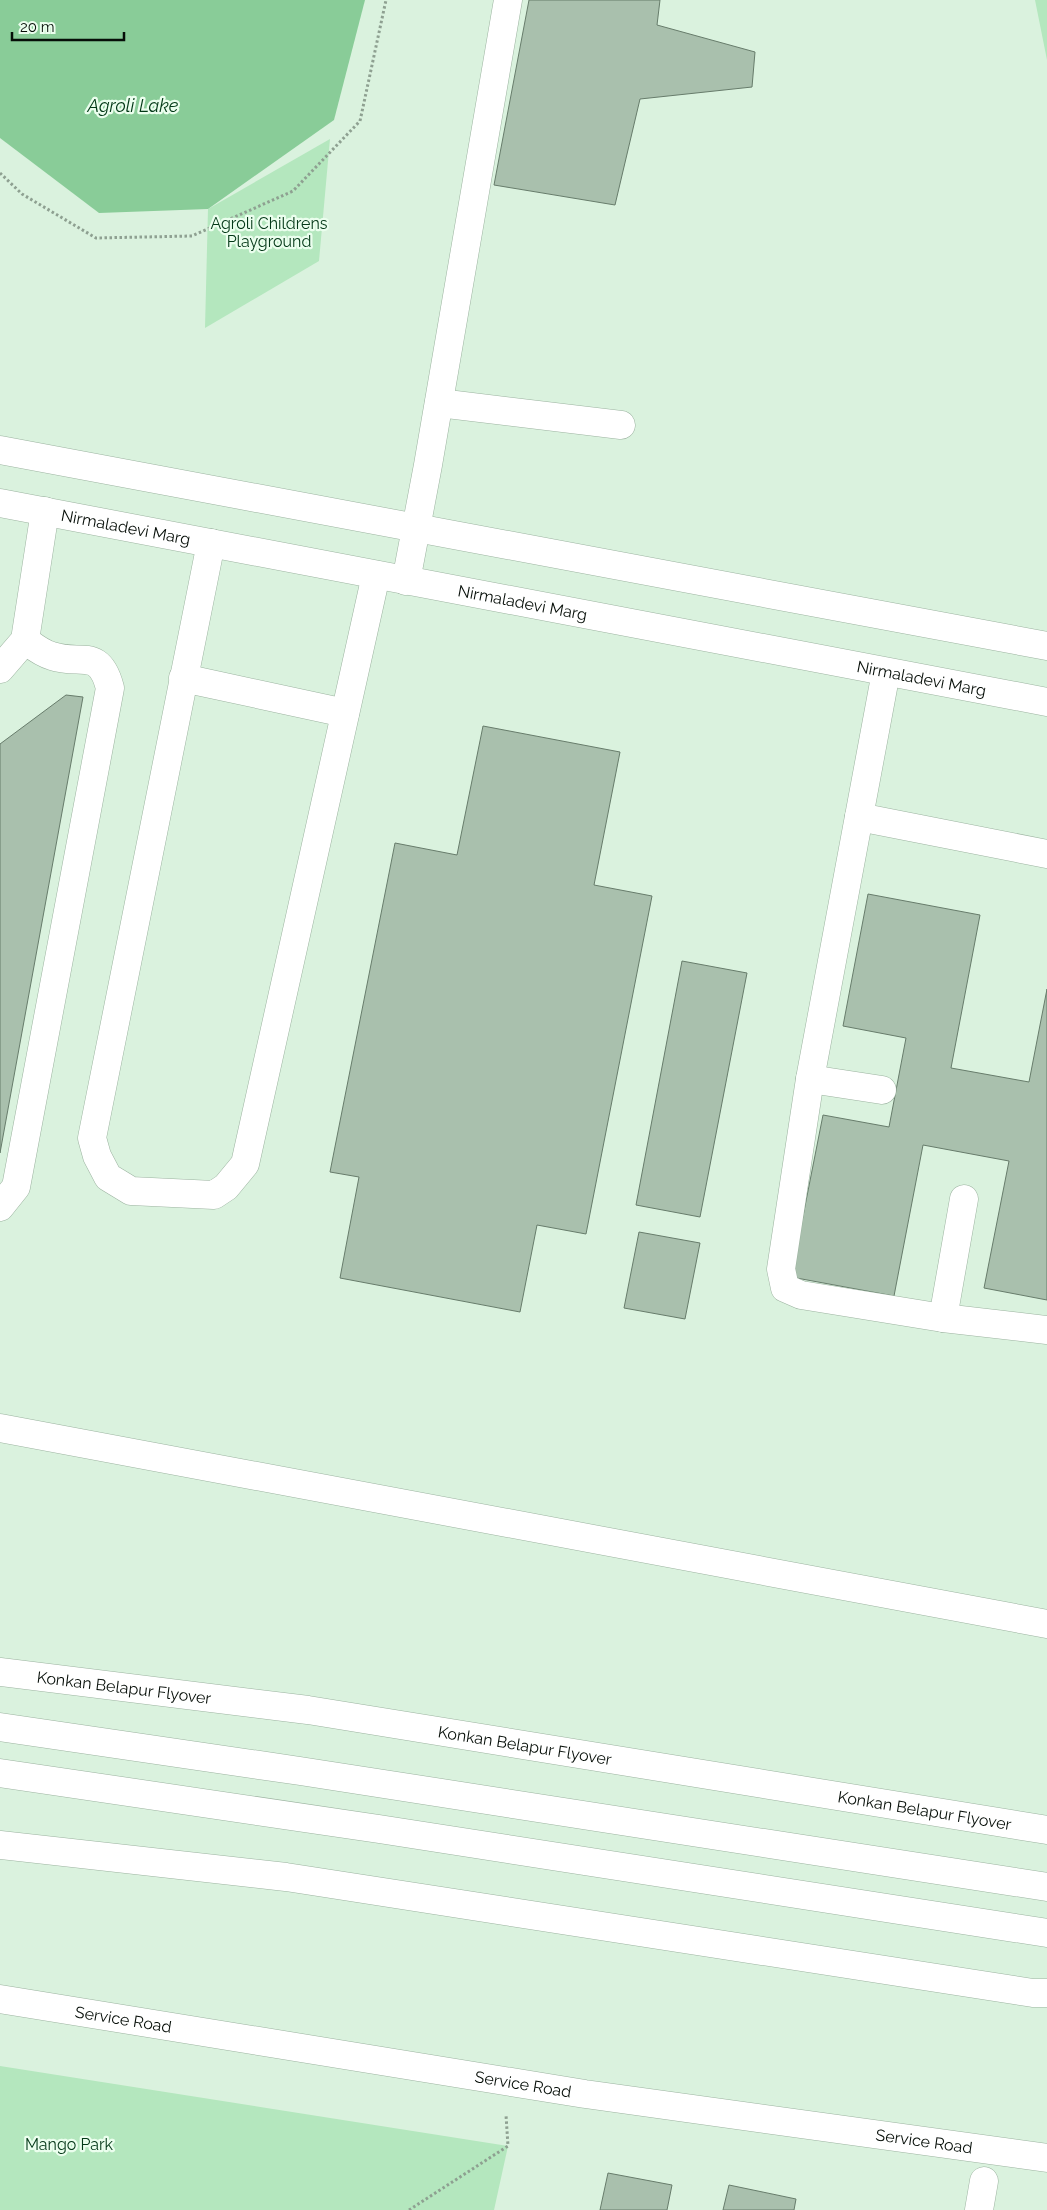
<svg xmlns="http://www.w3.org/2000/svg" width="1047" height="2210" font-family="Raleway,sans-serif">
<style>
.green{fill:#b4e7be}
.water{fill:#89cc98}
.building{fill:#a9c0ad;stroke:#677c6b}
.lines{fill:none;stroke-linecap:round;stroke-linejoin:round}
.minor-casing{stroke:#9cb3a0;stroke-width:29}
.major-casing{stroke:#9cb3a0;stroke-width:29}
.highway-casing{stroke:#9cb3a0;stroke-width:29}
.path{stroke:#8ea091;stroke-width:3;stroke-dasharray:2.5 2.5;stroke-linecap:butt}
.minor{stroke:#fff;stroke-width:28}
.major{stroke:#fff;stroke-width:28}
.highway{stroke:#fff;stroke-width:28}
.labels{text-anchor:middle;stroke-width:4.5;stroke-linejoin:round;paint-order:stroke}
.park-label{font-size:16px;fill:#033817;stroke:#ebfeee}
.street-label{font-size:16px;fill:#060e08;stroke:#ebfeee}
.water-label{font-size:18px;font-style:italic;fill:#023816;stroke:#ebfeee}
</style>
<rect width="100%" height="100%" fill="#daf2de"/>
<g class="green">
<path d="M 1035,0 L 1047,0 L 1047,60 Z"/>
<path d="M 330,139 L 319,261 L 205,328 L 208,209 Z"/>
<path d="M 0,2066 L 508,2146 L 494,2210 L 0,2210 Z"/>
</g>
<path class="water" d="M 0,0 L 365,0 L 334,120 L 208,209 L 99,213 L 0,138 Z"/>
<g class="building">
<path d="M 529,0 L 660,0 L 657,25 L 755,52 L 752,87 L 640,99 L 615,205 L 494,185 Z"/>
<path d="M 66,695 L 83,697 L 0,1153 L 0,744 Z"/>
<path d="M 483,726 L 620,752 L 594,885 L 652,896 L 586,1234 L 537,1225 L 520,1312 L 340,1278 L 359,1177 L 330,1172 L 395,843 L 457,855 Z"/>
<path d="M 868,894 L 980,915 L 951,1068 L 1029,1082 L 1047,989 L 1047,1300 L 984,1288 L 1009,1161 L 923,1145 L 894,1296 L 791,1277 L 823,1115 L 889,1127 L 906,1038 L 843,1026 Z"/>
<path d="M 682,961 L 747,973 L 700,1217 L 636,1205 Z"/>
<path d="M 639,1232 L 700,1243 L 685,1319 L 624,1308 Z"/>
<path d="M 608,2173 L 672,2185 L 667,2210 L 600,2210 Z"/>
<path d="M 729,2185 L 796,2199 L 794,2210 L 723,2210 Z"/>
</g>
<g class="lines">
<g class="minor-casing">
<g id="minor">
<path d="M 439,403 L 621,425"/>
<path d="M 211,543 L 92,1138 L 97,1156 L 108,1177 L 131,1191 L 214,1195 L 226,1187 L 245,1164 L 376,575"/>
<path d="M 406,581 L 428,465 L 508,0"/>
<path d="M 0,669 L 25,640 L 45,511"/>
<path d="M 886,672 L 810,1079 L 781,1269 L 785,1288 L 801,1295 L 943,1318 L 1047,1330"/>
<path d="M 183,678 L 345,713"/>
<path d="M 859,817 L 1047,854"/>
<path d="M 810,1079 L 882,1090"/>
<path d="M 0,1207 L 16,1187 L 110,688 C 99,646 80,666 52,656 C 41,653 33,646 25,640"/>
<path d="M 943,1318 L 964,1199"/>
<path d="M 0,1428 L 1047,1624"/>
<path id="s1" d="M 0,1999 L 585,2094 L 1047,2158"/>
<path d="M 979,2210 L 984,2181"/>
</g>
</g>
<g class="major-casing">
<g id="major">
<path d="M 0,450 L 1047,646"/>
<path id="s2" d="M 0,503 L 1047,702"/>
</g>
</g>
<g class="highway-casing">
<g id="highway">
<path id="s3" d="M 0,1672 L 308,1710 L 1047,1830"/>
<path d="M 0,1727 L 300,1771 L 1047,1887"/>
<path d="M 0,1773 L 379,1829 L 1047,1933"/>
<path d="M 0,1845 L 286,1877 L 1033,1993 L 1047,1993"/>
</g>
</g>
<g class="path">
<path d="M 0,173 L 22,194 L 96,238 L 192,236 L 293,191 L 360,121 L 386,0"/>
<path d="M 409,2210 L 508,2146 L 506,2115"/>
</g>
<use href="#minor" class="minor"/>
<use href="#major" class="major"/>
<use href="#highway" class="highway"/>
</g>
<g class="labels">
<g class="park-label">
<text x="269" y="229">Agroli Childrens<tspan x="269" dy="18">Playground</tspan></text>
<text x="69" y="2150">Mango Park</text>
</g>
<g class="street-label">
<text dy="6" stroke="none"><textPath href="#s2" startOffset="128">Nirmaladevi Marg</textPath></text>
<text dy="6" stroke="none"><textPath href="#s2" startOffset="532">Nirmaladevi Marg</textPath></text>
<text dy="6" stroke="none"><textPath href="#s2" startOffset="938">Nirmaladevi Marg</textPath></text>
<text dy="6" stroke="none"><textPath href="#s3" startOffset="125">Konkan Belapur Flyover</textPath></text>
<text dy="6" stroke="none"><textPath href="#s3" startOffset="530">Konkan Belapur Flyover</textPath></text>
<text dy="6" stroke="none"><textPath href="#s3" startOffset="935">Konkan Belapur Flyover</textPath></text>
<text dy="6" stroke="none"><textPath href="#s1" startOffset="125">Service Road</textPath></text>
<text dy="6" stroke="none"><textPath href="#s1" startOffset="530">Service Road</textPath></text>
<text dy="6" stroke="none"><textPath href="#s1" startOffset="935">Service Road</textPath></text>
</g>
<g class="water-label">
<text x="133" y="112">Agroli Lake</text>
</g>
</g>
<path d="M12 32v8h112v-8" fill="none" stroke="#060e08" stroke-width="2.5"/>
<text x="20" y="32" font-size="15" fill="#060e08" stroke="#ebfeee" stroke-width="4" paint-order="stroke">20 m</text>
</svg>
